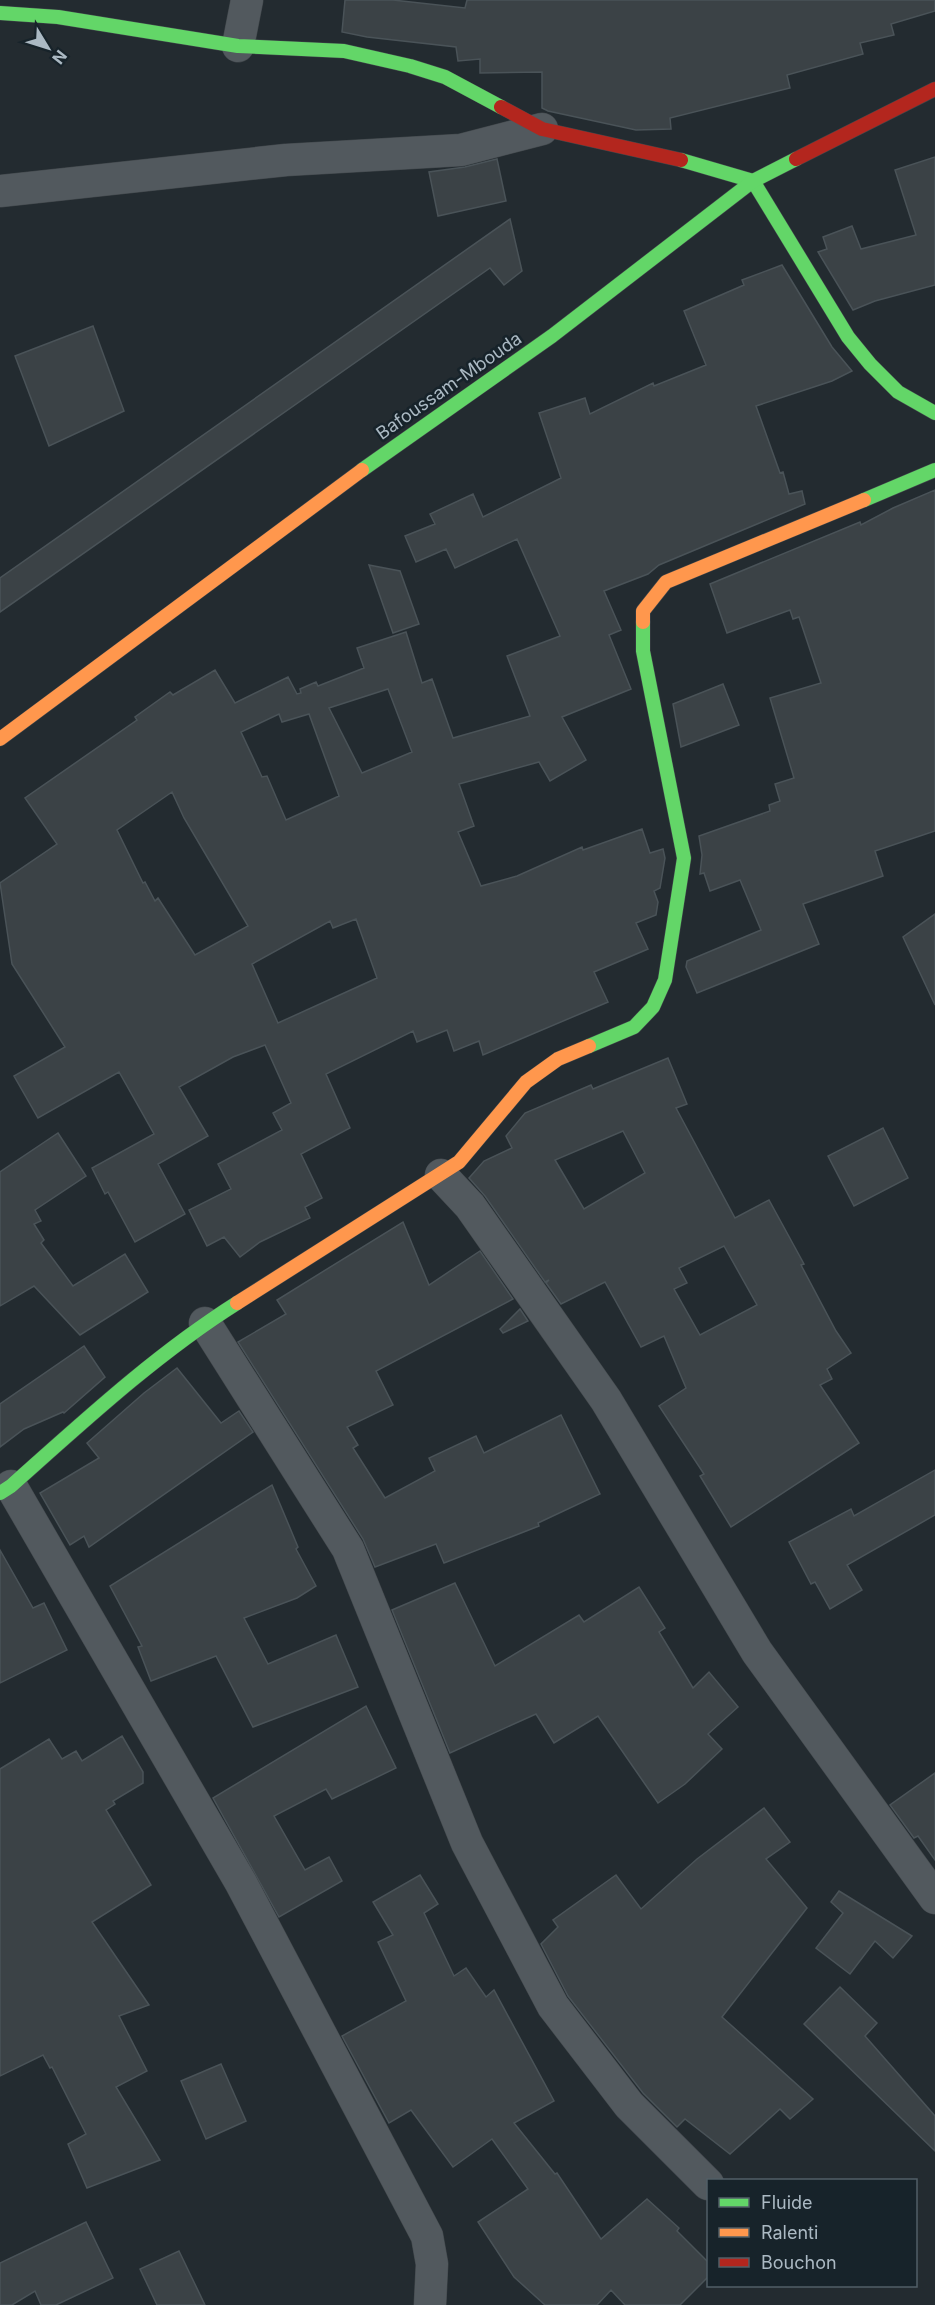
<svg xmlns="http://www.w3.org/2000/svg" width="935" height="2305" font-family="Inter,sans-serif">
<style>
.building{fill:#3b4246;stroke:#4a5358;stroke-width:1.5;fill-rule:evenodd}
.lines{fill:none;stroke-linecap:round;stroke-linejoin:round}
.street-casing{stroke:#41474b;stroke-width:33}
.fast-casing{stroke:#41474b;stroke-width:15}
.slow-casing{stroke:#41474b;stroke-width:15}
.jam-casing{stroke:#41474b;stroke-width:15}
.street{stroke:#52595e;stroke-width:32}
.fast{stroke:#63d668;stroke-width:14}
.slow{stroke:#ff974d;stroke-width:14}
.jam{stroke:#b3261e;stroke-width:14}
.labels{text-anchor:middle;stroke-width:5;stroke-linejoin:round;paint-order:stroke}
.street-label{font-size:18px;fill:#abb9c3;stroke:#17232a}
</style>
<rect width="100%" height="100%" fill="#232b30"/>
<g class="building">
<path d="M 345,0 L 393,0 L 465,8 L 467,0 L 935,0 L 935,11 L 891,24 L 894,35 L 860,43 L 863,54 L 787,75 L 790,88 L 670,118 L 671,129 L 636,130 L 548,111 L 542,108 L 542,72 L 480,73 L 480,59 L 458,61 L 456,47 L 367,37 L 342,32 Z"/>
<path d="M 935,157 L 935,285 L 875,301 L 853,310 L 818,252 L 827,249 L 823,237 L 852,226 L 861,249 L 916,235 L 895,170 Z"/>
<path d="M 497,159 L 506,201 L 438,216 L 429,172 L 465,167 Z"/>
<path d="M 510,219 L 522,271 L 504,285 L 490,268 L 0,612 L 0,578 Z"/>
<path d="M 782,265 L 832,347 L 852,371 L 832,381 L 756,406 L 780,473 L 783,472 L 789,494 L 802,491 L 805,504 L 659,565 L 648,574 L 604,591 L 621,630 L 609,635 L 631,689 L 562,717 L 586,760 L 550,781 L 539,762 L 459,784 L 474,826 L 458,832 L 481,886 L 517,876 L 582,847 L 583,850 L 642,829 L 650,853 L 663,849 L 665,858 L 660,888 L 654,891 L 658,902 L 656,915 L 636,923 L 648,949 L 594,972 L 608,1002 L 483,1055 L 479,1041 L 454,1051 L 447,1030 L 417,1042 L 413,1031 L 326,1074 L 350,1128 L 301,1154 L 322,1198 L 305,1207 L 310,1218 L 260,1242 L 240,1257 L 224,1237 L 207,1246 L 189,1210 L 231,1189 L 218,1164 L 282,1130 L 273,1113 L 291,1103 L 265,1045 L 233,1057 L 179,1087 L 208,1136 L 158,1164 L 185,1214 L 135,1242 L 108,1192 L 105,1194 L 92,1168 L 154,1134 L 119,1072 L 38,1118 L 14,1076 L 65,1047 L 12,964 L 0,883 L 57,844 L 25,798 L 137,720 L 135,717 L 170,692 L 173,695 L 215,670 L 235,703 L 288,677 L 297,694 L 301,693 L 300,689 L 316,682 L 318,686 L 364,668 L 357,648 L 406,632 L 422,683 L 432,679 L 453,738 L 530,716 L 507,656 L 560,636 L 517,539 L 455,568 L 446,549 L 416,562 L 405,536 L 435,524 L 430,514 L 473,494 L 483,517 L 561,478 L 539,413 L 585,398 L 590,414 L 653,383 L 654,386 L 706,365 L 684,311 L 744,285 L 742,280 ZM 388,689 L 412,752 L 362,773 L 329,708 ZM 279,714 L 282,722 L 309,714 L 339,796 L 286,820 L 267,776 L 262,777 L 241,732 ZM 172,792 L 184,818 L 248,926 L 195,955 L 158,898 L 155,901 L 145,882 L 143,883 L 117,830 ZM 356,919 L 377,978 L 278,1023 L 252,964 L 330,921 L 333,928 Z"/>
<path d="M 93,326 L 124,411 L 49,446 L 15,356 Z"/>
<path d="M 935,490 L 935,831 L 875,851 L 883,876 L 803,904 L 819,944 L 697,993 L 686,967 L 687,961 L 761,930 L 740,880 L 710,891 L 704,873 L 700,874 L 702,855 L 699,836 L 770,811 L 769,805 L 780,801 L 775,784 L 794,778 L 770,698 L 821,683 L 799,617 L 793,619 L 790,610 L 727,633 L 710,584 L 860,522 L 861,525 L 893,508 Z"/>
<path d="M 369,565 L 400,571 L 419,624 L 393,633 Z"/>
<path d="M 723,684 L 739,725 L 681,747 L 673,704 Z"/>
<path d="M 935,914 L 935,1005 L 903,937 Z"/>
<path d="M 668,1058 L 687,1104 L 676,1108 L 735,1218 L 769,1200 L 804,1264 L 801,1265 L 836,1331 L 851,1353 L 827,1369 L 832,1379 L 820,1385 L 859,1443 L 731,1527 L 700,1476 L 704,1474 L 659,1406 L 686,1388 L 664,1336 L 641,1347 L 605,1282 L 561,1304 L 546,1283 L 549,1280 L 545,1282 L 485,1196 L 469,1178 L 484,1161 L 512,1148 L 506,1136 L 525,1113 L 591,1085 L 593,1089 ZM 623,1131 L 645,1173 L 584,1209 L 555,1160 ZM 724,1246 L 757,1305 L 700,1335 L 674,1289 L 687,1283 L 679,1268 Z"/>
<path d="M 883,1128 L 908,1178 L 854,1206 L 828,1156 Z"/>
<path d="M 58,1133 L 86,1176 L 35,1210 L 41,1221 L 34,1224 L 44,1240 L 41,1243 L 73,1286 L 125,1254 L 148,1292 L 80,1335 L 34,1286 L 0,1306 L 0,1172 Z"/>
<path d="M 403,1222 L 429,1285 L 480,1251 L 513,1299 L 376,1371 L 393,1405 L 347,1427 L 358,1445 L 353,1448 L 385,1498 L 435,1471 L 429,1458 L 476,1436 L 484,1453 L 561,1415 L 600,1494 L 538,1523 L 539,1526 L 444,1563 L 436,1544 L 375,1567 L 363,1539 L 238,1342 L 286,1314 L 277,1300 Z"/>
<path d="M 520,1309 L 528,1321 L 503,1333 L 500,1329 Z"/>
<path d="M 84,1346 L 105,1377 L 64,1413 L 63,1412 L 24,1429 L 0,1447 L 0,1404 Z"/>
<path d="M 177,1368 L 221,1423 L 239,1411 L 253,1432 L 89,1547 L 84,1536 L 70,1545 L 40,1493 L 99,1458 L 87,1443 L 144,1393 Z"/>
<path d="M 935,1470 L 935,1515 L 847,1565 L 862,1590 L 830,1609 L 815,1582 L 811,1584 L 789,1542 L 851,1509 L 854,1516 Z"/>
<path d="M 272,1485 L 298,1547 L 296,1549 L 316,1586 L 297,1598 L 244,1618 L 268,1664 L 336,1635 L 358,1687 L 253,1727 L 216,1656 L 151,1681 L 138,1647 L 142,1646 L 110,1586 Z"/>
<path d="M 0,1550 L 33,1608 L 44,1603 L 67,1650 L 0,1683 Z"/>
<path d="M 455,1583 L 495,1666 L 579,1615 L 584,1622 L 639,1587 L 665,1628 L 659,1632 L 693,1688 L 709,1672 L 738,1707 L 708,1734 L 722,1749 L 685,1784 L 658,1803 L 598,1716 L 554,1743 L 536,1714 L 450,1753 L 392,1610 Z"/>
<path d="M 366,1706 L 396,1768 L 332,1799 L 326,1789 L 274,1816 L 305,1870 L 329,1857 L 342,1881 L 279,1917 L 213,1798 Z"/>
<path d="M 122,1736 L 143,1772 L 143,1783 L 113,1801 L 115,1804 L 106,1810 L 151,1885 L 92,1922 L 149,2005 L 119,2016 L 147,2071 L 116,2087 L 160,2160 L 87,2188 L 68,2144 L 86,2134 L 52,2067 L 50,2068 L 43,2055 L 0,2076 L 0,1769 L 49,1739 L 62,1759 L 76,1751 L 82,1761 Z"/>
<path d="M 935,1773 L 935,1860 L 918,1836 L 914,1838 L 890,1805 Z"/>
<path d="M 764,1808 L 790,1842 L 766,1859 L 807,1908 L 722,2017 L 813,2099 L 790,2119 L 780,2109 L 730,2154 L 685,2119 L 677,2127 L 643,2093 L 568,1996 L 541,1944 L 558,1927 L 553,1920 L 616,1875 L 641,1909 L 697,1859 Z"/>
<path d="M 420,1875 L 438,1904 L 424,1913 L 454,1976 L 466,1968 L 486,1997 L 494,1990 L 554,2101 L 514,2123 L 555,2174 L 557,2173 L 601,2239 L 647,2199 L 679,2228 L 677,2231 L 708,2262 L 708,2277 L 680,2305 L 625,2305 L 611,2290 L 597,2305 L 545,2305 L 514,2277 L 478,2222 L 528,2189 L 492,2139 L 453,2167 L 411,2110 L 389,2123 L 342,2036 L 406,2001 L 378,1942 L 393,1935 L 373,1902 Z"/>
<path d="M 839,1891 L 912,1936 L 893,1958 L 875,1941 L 850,1974 L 816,1948 L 843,1913 L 831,1902 Z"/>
<path d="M 840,1987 L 877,2023 L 865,2036 L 935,2116 L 935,2151 L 804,2024 Z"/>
<path d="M 221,2064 L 246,2121 L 206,2139 L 181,2081 Z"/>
<path d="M 86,2222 L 113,2278 L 56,2305 L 41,2305 L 35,2291 L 12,2305 L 0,2305 L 0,2263 Z"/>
<path d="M 179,2251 L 205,2305 L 157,2305 L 140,2269 Z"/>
</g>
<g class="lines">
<g class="street-casing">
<g id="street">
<path d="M 238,46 L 247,0"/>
<path d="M 0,191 L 286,160 L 461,150 L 542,129"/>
<path d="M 441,1175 L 470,1206 L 606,1400 L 757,1652 L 935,1898"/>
<path d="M 205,1323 L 348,1549 L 467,1843 L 553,2006 L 629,2105 L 708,2184"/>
<path d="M 11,1486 L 241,1883 L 427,2236 L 432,2264 L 430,2305"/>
</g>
</g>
<g class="fast-casing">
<g id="fast">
<path d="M 0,13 L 58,17 L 238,46 L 344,51 L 410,66 L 445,77 L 501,107"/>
<path d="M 681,160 L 753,181 L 848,337 L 870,364 L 898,392 L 935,413"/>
<path d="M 362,470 L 552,336 L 753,181 L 796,159"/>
<path d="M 864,500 L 935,470"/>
<path d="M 589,1046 L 634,1027 L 653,1007 L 665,980 L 684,858 L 643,651 L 643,622"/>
<path d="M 0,1493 L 11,1486 C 84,1421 155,1355 237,1303"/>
</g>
</g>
<g class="slow-casing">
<g id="slow">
<path d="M 643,622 L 643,611 L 666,582 L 864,500"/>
<path d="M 0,739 L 362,470"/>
<path d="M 237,1303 L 459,1162 L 526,1082 L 558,1059 L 589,1046"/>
</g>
</g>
<g class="jam-casing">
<g id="jam">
<path d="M 501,107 L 542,129 L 681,160"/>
<path d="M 796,159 L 935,89"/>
</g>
</g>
<use href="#street" class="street"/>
<use href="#fast" class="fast"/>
<use href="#slow" class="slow"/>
<use href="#jam" class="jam"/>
</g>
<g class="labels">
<g class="street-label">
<text transform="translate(449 386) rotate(-35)" y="6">Bafoussam-Mbouda</text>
</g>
</g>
<rect x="707" y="2179" width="210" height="108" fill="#17232a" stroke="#525f67" stroke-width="1.5"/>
<rect x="719" y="2198" width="30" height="9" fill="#63d668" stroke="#525f67" stroke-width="1.5"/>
<text x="761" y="2209" font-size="18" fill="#abb9c3">Fluide</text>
<rect x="719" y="2228" width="30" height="9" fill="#ff974d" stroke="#525f67" stroke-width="1.5"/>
<text x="761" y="2239" font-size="18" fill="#abb9c3">Ralenti</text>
<rect x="719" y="2258" width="30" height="9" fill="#b3261e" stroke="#525f67" stroke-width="1.5"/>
<text x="761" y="2269" font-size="18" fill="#abb9c3">Bouchon</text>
<g transform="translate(48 48) rotate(128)" stroke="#17232a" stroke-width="4.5" paint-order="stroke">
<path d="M0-4.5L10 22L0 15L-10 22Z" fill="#abb9c3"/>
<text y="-9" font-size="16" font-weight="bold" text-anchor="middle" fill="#abb9c3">N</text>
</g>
</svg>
